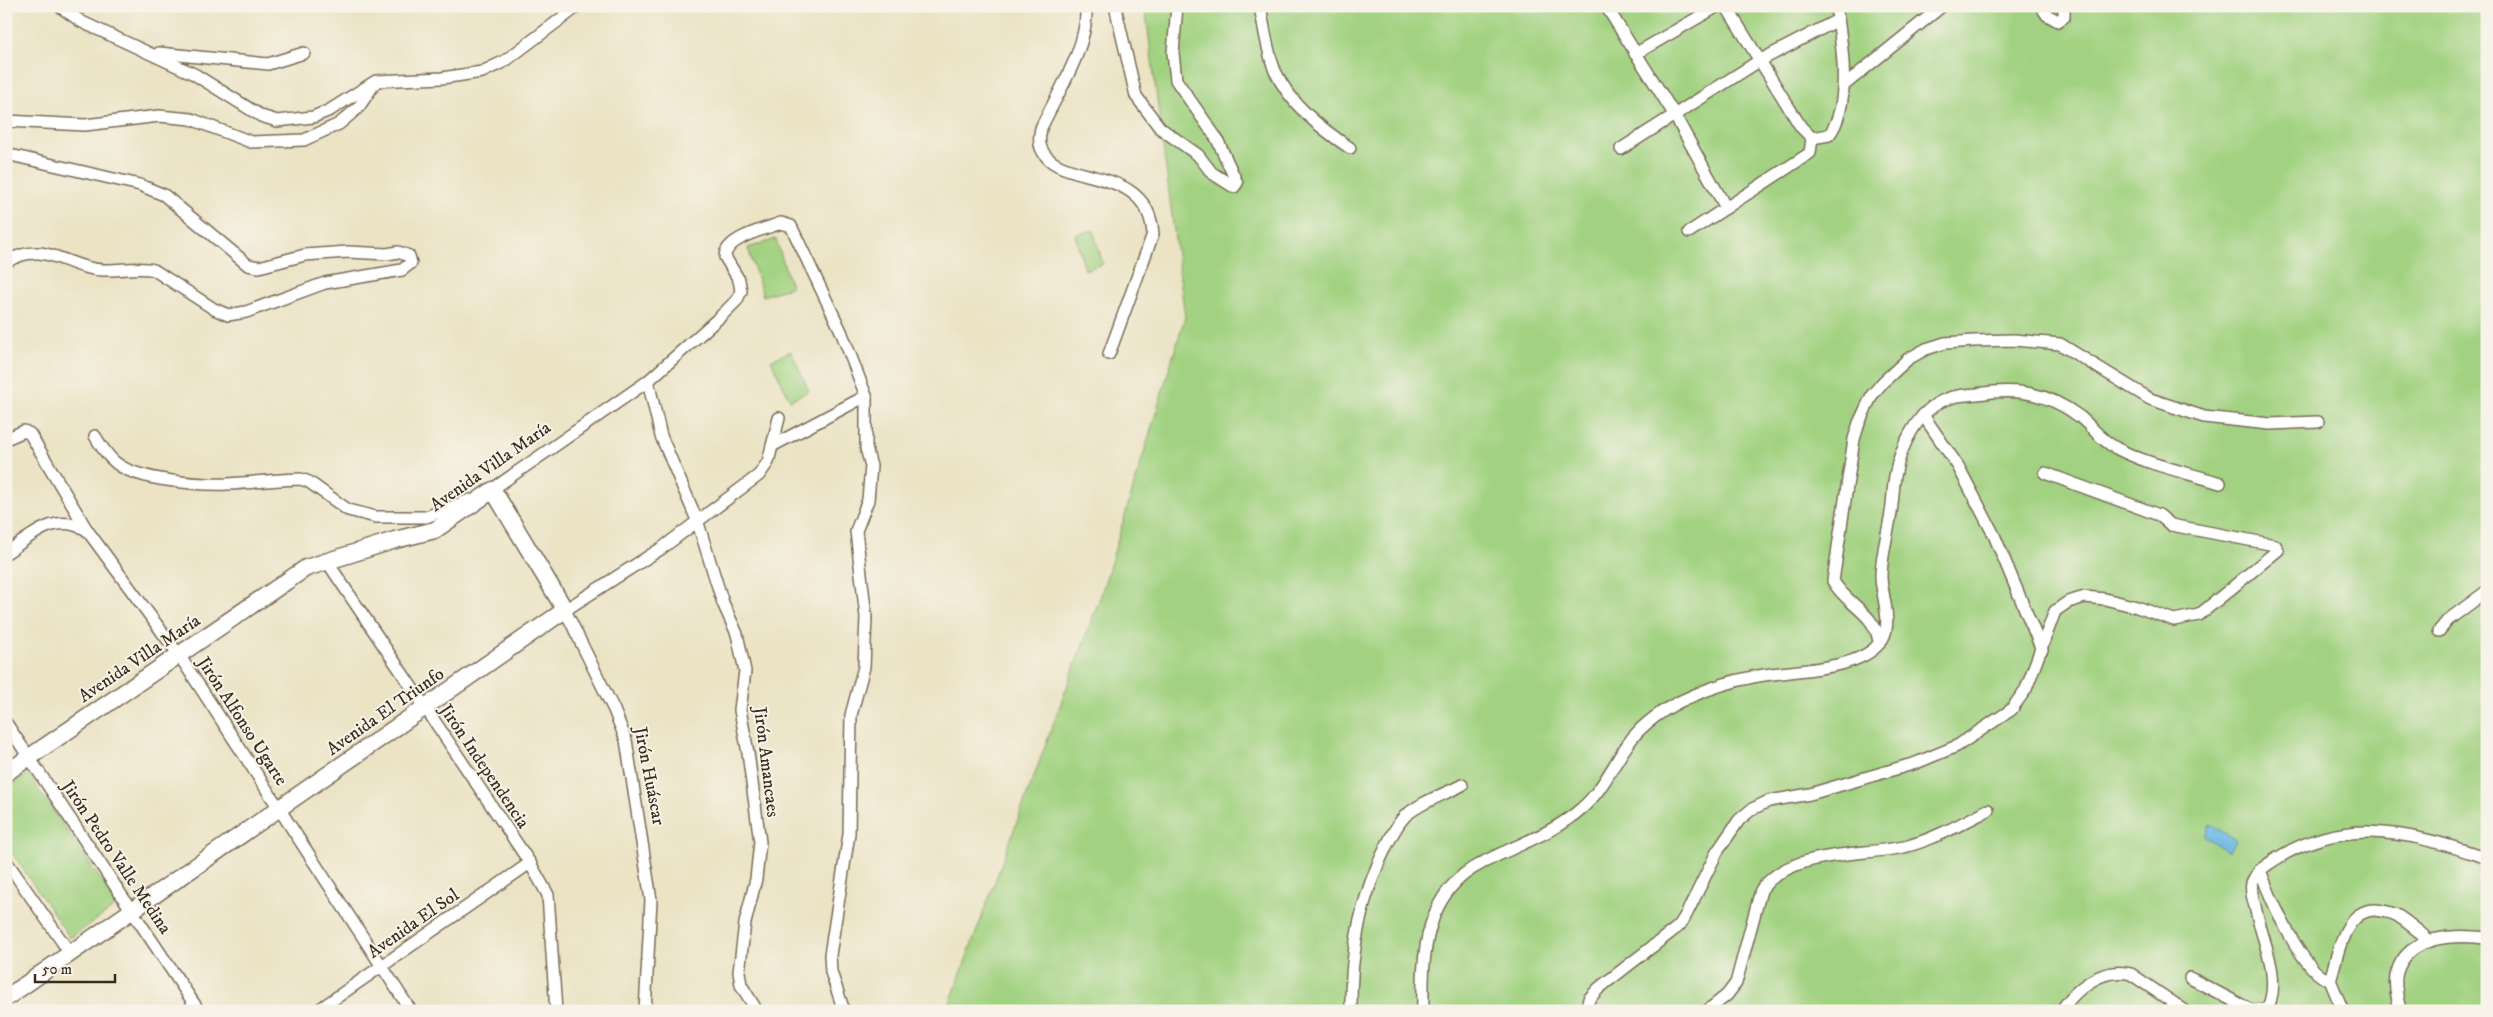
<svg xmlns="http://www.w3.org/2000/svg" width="2493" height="1017" font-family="'IM FELL DW Pica',serif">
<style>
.green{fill:#a2d281;stroke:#6e7e50}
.water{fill:#6ab8e4;stroke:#527181}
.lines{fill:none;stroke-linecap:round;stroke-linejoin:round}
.street-casing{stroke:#796b58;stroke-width:14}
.secondary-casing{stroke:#796b58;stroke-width:19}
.street{stroke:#fff;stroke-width:11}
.secondary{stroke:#fff;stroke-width:16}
.labels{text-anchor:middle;stroke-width:4;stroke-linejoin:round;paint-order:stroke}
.street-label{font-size:18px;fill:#3b2a1e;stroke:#f7f3e8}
</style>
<rect width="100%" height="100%" fill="#f7f3e8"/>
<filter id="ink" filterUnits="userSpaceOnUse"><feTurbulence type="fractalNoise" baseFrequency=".02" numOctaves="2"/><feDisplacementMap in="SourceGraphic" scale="10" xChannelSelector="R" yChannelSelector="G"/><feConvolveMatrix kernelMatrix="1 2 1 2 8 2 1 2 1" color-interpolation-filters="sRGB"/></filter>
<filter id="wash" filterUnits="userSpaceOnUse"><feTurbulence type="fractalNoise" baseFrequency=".0096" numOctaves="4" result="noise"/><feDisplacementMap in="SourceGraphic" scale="20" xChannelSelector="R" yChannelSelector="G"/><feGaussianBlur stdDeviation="1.12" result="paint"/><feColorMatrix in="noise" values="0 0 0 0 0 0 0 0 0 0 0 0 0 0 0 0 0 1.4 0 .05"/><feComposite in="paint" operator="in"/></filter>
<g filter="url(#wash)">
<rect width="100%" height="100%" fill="#ebe3c4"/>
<g class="green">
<path d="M 1145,6 L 2487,6 L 2487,1011 L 947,1011 L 1101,595 L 1185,317 Z"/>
<path d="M 1093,230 L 1103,264 L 1085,270 L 1075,235 Z"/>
<path d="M 776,239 L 791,287 L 763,296 L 748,248 Z"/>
<path d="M 791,351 L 809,391 L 790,400 L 771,360 Z"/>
<path d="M 28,774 L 118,905 L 70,938 L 6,844 L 6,789 Z"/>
</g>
<path class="water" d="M 2210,824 L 2236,840 L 2228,852 L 2204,836 Z"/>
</g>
<g filter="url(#ink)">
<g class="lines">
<g class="street-casing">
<g id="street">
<path d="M 59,6 L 82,22 L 194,74 L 261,116 L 277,121 L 313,117 L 330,110 L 376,81 L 442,78 L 482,72 L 505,61 L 578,6"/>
<path d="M 1086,6 C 1089,46 1058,92 1041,128 C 1040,135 1038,141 1041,148 C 1056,188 1148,161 1153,234 L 1109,354"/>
<path d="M 1115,6 L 1136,96 L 1160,128 L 1198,155 L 1212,173 L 1234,187 L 1237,183 L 1217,139 L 1176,80 L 1173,53 L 1177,6"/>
<path d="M 1260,6 C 1264,27 1267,51 1275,71 C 1291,105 1319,127 1350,148"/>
<path d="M 1606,6 L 1674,114 L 1726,208"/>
<path d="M 1726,6 L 1801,127 L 1812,138 L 1829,135 C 1852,105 1842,42 1836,6"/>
<path d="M 2041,6 L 2047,15 L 2058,21 L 2064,17 L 2064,6"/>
<path d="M 159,53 L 268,64 L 304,53"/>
<path d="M 1635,54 L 1718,6"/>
<path d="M 1843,86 L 1942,6"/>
<path d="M 6,121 L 85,125 L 159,116 L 191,119 L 251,142 L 304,140 L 339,124 L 358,108 L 375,83"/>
<path d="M 1621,149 L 1759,61 L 1838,20"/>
<path d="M 6,154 L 140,185 L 164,195 L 248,265 L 259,267 L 305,255 L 348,252 L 387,254 L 398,252 L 409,256 L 411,263 L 402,270 L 325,283 L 246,312 L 228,315 L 214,309 L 154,270 C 137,266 120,271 103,270 C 67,269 45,238 6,262"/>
<path d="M 1689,232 L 1810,153 L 1812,138"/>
<path d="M 648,381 L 661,436 L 697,520 L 723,603 L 737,634 L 745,671 L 740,710 L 748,753 L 760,842 L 756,879 L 745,923 L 739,972 L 741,985 L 757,1011"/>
<path d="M 1923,415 L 1958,466 L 1994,535 L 2042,650"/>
<path d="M 95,436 C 101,446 107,456 116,463 C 138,481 201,485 228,484 C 253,483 277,479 301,479 L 309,482 L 348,510 L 376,517 L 426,517 L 470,500"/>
<path d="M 6,439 L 24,431 L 30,434 L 87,530 L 179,655 L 411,1011"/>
<path d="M 772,446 L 866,396"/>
<path d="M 487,493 L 648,381 L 721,316 L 737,300 L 741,291 L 739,280 L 725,257 C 725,238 765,229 781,223 L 791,226 L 841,331 L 866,396 L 866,448 L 871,466 L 868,500 L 856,531 L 866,617 L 864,667 L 851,715 L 849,834 L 830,955 L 831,972 L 844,1011"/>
<path d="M 6,553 C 33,535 54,512 87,530"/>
<path d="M 326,560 L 530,863 L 548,895 L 556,1011"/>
<path d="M 2439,631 L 2448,620 L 2487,591"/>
<path d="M 1879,642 C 1875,612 1847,606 1833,581 L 1854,439 L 1859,423 L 1872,395 L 1883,382 L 1908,359 L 1926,349 L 1945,343 L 1974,341 L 2014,340 L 2060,344 L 2150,399 L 2204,417 L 2270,424 L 2318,422"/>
<path d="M 6,723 L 199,1011"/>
<path d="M 6,861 L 70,953"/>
<path d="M 2429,940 C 2419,932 2409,923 2398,916 C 2392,912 2383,911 2376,910 C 2343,909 2338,956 2330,980 C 2303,975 2269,895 2260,870 C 2335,813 2405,830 2487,858"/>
<path d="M 2190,978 L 2251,1010 L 2267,1009 C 2283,979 2261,938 2255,906 C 2253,899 2250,891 2252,883 C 2253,879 2257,874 2260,870"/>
<path d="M 2330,980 L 2343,1011"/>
<path d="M 317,1011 L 530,863"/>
<path d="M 645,1011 L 651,900 L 626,740 L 614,710 L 565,610 L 662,548 L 759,475 L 768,462 L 779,418"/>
<path d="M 1351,1011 C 1350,954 1361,896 1387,845 C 1392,835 1397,824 1405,816 C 1421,802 1443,795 1462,785"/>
<path d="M 1423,1011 C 1422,954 1424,892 1482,863 C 1516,845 1553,834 1582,808 C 1602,791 1613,765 1628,744 C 1641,724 1668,706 1690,697 C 1710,688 1732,681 1753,677 C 1787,669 1864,673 1883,638 C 1892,621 1882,596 1881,578 C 1881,555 1888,534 1891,512 C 1893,500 1893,488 1895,476 C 1900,447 1918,409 1947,399 C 1956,395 1967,395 1977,394 C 2017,388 2047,392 2080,417 C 2092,427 2102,441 2116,448 C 2148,465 2186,472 2220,483"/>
<path d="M 1586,1011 L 1589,999 L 1599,988 L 1679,926 L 1686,915 L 1717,852 L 1739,820 L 1752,809 L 1769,801 L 1810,794 L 1916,763 L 1957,746 L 2011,710 L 2026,689 L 2055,611 L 2068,602 L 2085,597 L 2105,599 L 2137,607 L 2174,620 L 2199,615 L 2278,550 L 2275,545 L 2171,525 L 2159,515 L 2045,473"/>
<path d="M 1707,1011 L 1727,995 L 1736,983 L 1761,890 C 1789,850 1860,856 1904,847 C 1933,840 1961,824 1988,810"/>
<path d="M 2061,1011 C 2076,988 2102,967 2131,974 L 2184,1010"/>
<path d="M 2400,1011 C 2398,999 2393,984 2397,972 C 2408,935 2455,934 2487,938"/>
</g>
</g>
<g class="secondary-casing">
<path id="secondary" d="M 6,773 L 306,568 L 395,540 L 435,530 L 493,490 L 565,610 L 6,998"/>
</g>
<use href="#street" class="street"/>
<use href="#secondary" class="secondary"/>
</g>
</g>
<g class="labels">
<g class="street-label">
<text transform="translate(490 466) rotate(-35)" y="6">Avenida Villa María</text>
<text transform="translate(139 658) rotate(-34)" y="6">Avenida Villa María</text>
<text transform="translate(385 711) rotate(-35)" y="6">Avenida El Triunfo</text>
<text transform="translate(243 721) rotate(57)" y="6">Jirón Alfonso Ugarte</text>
<text transform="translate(767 762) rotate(83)" y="6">Jirón Amancaes</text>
<text transform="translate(485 766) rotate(56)" y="6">Jirón Independencia</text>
<text transform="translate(650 776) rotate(79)" y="6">Jirón Huáscar</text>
<text transform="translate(117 857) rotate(56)" y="6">Jirón Pedro Valle Medina</text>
<text transform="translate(413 923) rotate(-35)" y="6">Avenida El Sol</text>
</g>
</g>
<rect width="2493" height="1017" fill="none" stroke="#f7f3e8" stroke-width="25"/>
<path d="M35 974v8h80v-8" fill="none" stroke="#3b2a1e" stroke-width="2.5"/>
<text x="42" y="974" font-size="15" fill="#3b2a1e" stroke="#f7f3e8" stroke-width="4" paint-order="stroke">50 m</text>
</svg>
